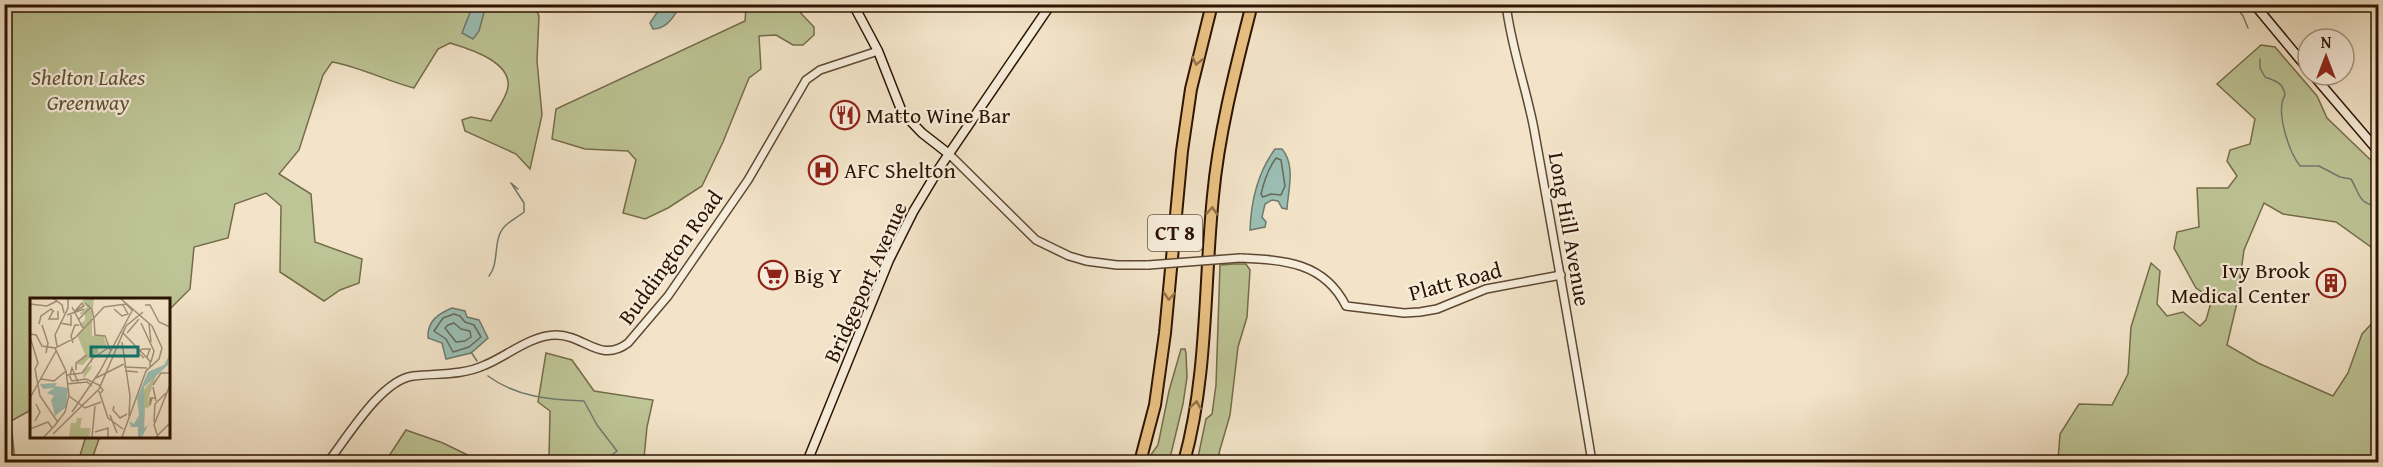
<svg xmlns="http://www.w3.org/2000/svg" width="2383" height="467" font-family="'Gentium Book Plus',serif">
<style>
.green{fill:#bdc495;stroke:#746c4a;stroke-width:1.5}
.water{fill:#9bbfb5;stroke:#6f7a6d;stroke-width:1.5}
.lines{fill:none;stroke-linecap:round;stroke-linejoin:round}
.shore{stroke:#64695a;stroke-width:1.5}
.stream{stroke:#6f7a6d;stroke-width:1.5}
.tertiary-casing{stroke:#5e4732;stroke-width:10}
.secondary-casing{stroke:#2c1300;stroke-width:11}
.motorway-casing{stroke:#2c1300;stroke-width:14}
.tertiary{stroke:#f7eddc;stroke-width:7}
.secondary{stroke:#f7eddc;stroke-width:8}
.motorway{stroke:#eac284;stroke-width:10}
.tertiary-bridge-casing{stroke:#5e4732;stroke-width:10;stroke-linecap:butt}
.tertiary-bridge{stroke:#f7eddc;stroke-width:7}
.oneway{stroke:#947349}
.labels{text-anchor:middle;stroke-width:4.5;stroke-linejoin:round;paint-order:stroke}
.shield{fill:#f7eddc;stroke:#695442;stroke-width:1.5}
.shield-label{font-size:21px;font-weight:bold;fill:#2c1300}
.park-label{font-size:22px;font-style:italic;fill:#5f5134;stroke:#f7eddc}
.poi-label{font-size:22px;fill:#2c1300;stroke:#f7eddc;text-anchor:start}
.street-label{font-size:22px;fill:#2c1300;stroke:#f7eddc}
.inset-road{fill:none;stroke:#a39079;stroke-width:1.5}
.view{fill:#0f766e;fill-opacity:0.15;stroke:#0f766e;stroke-width:3}
.inset-edge{fill:none;stroke:#2c1300;stroke-width:3}
</style>
<rect width="100%" height="100%" fill="#f3e4c9"/>
<filter id="stains"><feTurbulence type="fractalNoise" baseFrequency=".00333" numOctaves="4"/><feColorMatrix values="0 0 0 0 .2 0 0 0 0 .09 0 0 0 0 .02 0 0 0 .5 -.17"/></filter>
<radialGradient id="worn" r=".72"><stop offset=".6" stop-color="#630" stop-opacity="0"/><stop offset="1" stop-color="#630" stop-opacity=".3"/></radialGradient>
<g class="green">
<path d="M 4,5 L 534,5 L 539,16 L 537,61 L 542,115 L 530,169 L 516,154 L 465,131 L 462,120 L 471,117 L 491,121 C 496,111 504,101 507,91 C 516,63 470,49 450,43 L 438,49 L 414,88 C 386,81 361,67 332,62 L 323,75 L 299,150 L 279,174 L 311,194 L 315,242 L 362,259 L 359,283 L 340,290 L 324,301 L 280,272 L 281,206 L 266,193 L 235,204 L 228,238 L 194,247 L 190,289 L 168,311 L 168,299 L 32,299 L 31,410 L 11,421 L 15,462 L 5,462 Z"/>
<path d="M 744,5 L 793,5 L 814,27 L 814,35 L 803,45 L 793,45 L 776,35 L 759,36 L 761,69 L 749,78 L 723,142 L 702,186 L 668,208 L 645,219 L 623,213 L 636,160 L 628,151 L 585,149 L 552,139 L 556,109 L 745,21 L 746,8 Z"/>
<path d="M 2261,45 L 2275,47 L 2317,96 L 2327,118 L 2378,167 L 2378,252 L 2336,222 L 2283,214 L 2264,203 L 2244,250 L 2236,307 L 2227,345 L 2258,363 L 2333,396 L 2348,373 L 2362,334 L 2378,317 L 2378,453 L 2371,462 L 2056,462 L 2058,460 L 2060,434 L 2079,404 L 2112,405 L 2128,374 L 2131,327 L 2151,263 L 2160,271 L 2157,304 L 2167,316 L 2183,312 L 2200,326 L 2206,320 L 2212,299 L 2196,288 L 2174,248 L 2177,232 L 2199,227 L 2197,188 L 2228,188 L 2237,176 L 2227,161 L 2230,150 L 2250,144 L 2255,119 L 2217,84 Z"/>
<path d="M 1234,264 L 1246,264 L 1250,270 L 1247,317 L 1238,347 L 1230,415 L 1219,453 L 1223,462 L 1226,462 L 1197,462 L 1206,419 L 1212,414 L 1216,385 L 1220,265 Z"/>
<path d="M 1181,349 L 1185,349 L 1186,353 L 1187,377 L 1183,404 L 1169,462 L 1150,462 L 1150,456 L 1158,445 L 1169,391 Z"/>
<path d="M 546,353 L 572,360 L 594,391 L 653,400 L 647,427 L 644,458 L 671,462 L 546,462 L 549,458 L 550,411 L 538,402 Z"/>
<path d="M 406,430 L 443,443 L 482,462 L 385,462 Z"/>
<path d="M 86,436 L 100,436 L 91,462 L 78,462 Z"/>
</g>
<g class="water">
<path d="M 473,5 L 486,5 L 479,31 L 473,39 L 462,33 Z"/>
<path d="M 662,5 L 680,5 C 675,16 667,29 653,29 L 650,23 Z"/>
<path d="M 1275,149 L 1282,149 C 1296,165 1288,191 1287,209 L 1282,208 L 1278,201 L 1272,200 L 1265,204 L 1262,217 L 1266,222 L 1265,227 L 1250,230 C 1251,201 1258,172 1275,149 Z"/>
<path d="M 452,308 L 465,311 L 467,317 L 479,320 L 488,338 L 471,353 L 446,359 L 442,343 L 428,338 C 427,321 438,314 452,308 Z"/>
</g>
<g class="lines">
<g class="shore">
<path d="M 1276,158 L 1281,160 L 1285,186 L 1281,195 L 1271,194 L 1263,197 L 1261,194 C 1264,181 1268,169 1276,158 Z"/>
<path d="M 454,314 L 460,316 L 465,322 L 474,325 L 481,337 L 469,347 L 453,352 L 446,339 L 434,331 L 443,318 Z"/>
<path d="M 454,323 L 461,329 L 470,331 L 471,337 L 465,341 L 456,342 L 445,328 L 448,325 Z"/>
</g>
<g class="stream">
<path d="M 2234,4 L 2243,16 L 2248,28"/>
<path d="M 2260,59 L 2260,68 L 2265,77 C 2275,81 2283,82 2285,95 C 2275,111 2289,152 2300,166 L 2319,166 L 2340,177 L 2351,179 C 2361,196 2357,202 2378,207"/>
<path d="M 489,276 C 500,263 492,239 505,226 C 510,221 518,217 524,212 L 524,203 L 511,183 L 518,189"/>
<path d="M 471,352 L 477,361"/>
<path d="M 488,376 C 516,397 551,400 584,401 L 597,425 L 617,451 L 603,462"/>
</g>
<g class="tertiary-casing">
<g id="tertiary">
<path d="M 1506,4 C 1511,47 1526,87 1534,129 C 1554,240 1574,351 1592,462"/>
<path d="M 949,154 L 1036,240 L 1069,256 L 1086,261 L 1117,265 L 1148,265"/>
<path d="M 1240,258 C 1284,260 1324,262 1346,306 L 1404,313 L 1420,312 L 1437,309 L 1486,289 L 1561,275"/>
<path d="M 328,462 C 347,438 381,380 413,376 C 437,373 461,376 485,365 C 507,356 531,335 556,335 C 585,335 600,364 628,343 L 668,296 L 748,180 L 806,80 L 820,70 L 878,51"/>
</g>
</g>
<g class="secondary-casing">
<g id="secondary">
<path d="M 853,4 L 878,51 L 902,112 L 922,133 L 949,154"/>
<path d="M 2254,4 L 2308,69"/>
<path d="M 2313,75 L 2378,151"/>
<path d="M 807,462 L 889,260 L 913,212 L 940,167 L 1051,4"/>
</g>
</g>
<g class="motorway-casing">
<g id="motorway">
<path d="M 1140,462 L 1155,405 L 1165,333 L 1182,151 L 1191,89 L 1212,4"/>
<path d="M 1184,462 C 1208,375 1204,285 1213,196 C 1219,131 1236,67 1252,4"/>
</g>
</g>
<use href="#tertiary" class="tertiary"/>
<use href="#secondary" class="secondary"/>
<use href="#motorway" class="motorway"/>
<g class="tertiary-bridge-casing">
<path id="tertiary-bridge" d="M 1148,265 L 1240,258"/>
</g>
<use href="#tertiary-bridge" class="tertiary-bridge"/>
</g>
<defs><path id="oneway-chevron" d="M-2-3.5L2.5 0L-2 3.5" fill="none" stroke-width="1.6" stroke-linecap="round" stroke-linejoin="round" transform="scale(1.5)"/></defs>
<g class="oneway">
<use href="#oneway-chevron" transform="translate(1197 61) rotate(103)"/>
<use href="#oneway-chevron" transform="translate(1212 211) rotate(-87)"/>
<use href="#oneway-chevron" transform="translate(1169 296) rotate(95)"/>
<use href="#oneway-chevron" transform="translate(1196 405) rotate(-81)"/>
</g>
<defs>
<g id="restaurant-ring" transform="scale(1.5)"><circle r="9.5" fill="#f7eddc" stroke="#8f2418" stroke-width="1.5"/><path d="M-5-6h1v4h1v-4h1v4h1v-4h1v5L-1.5 .5V6h-2V.5L-5-1ZM5-6V6H3V1.5H1.5Q1.5-4 5-6Z" fill="#8f2418"/></g>
<g id="hospital-ring" transform="scale(1.5)"><circle r="9.5" fill="#f7eddc" stroke="#8f2418" stroke-width="1.5"/><path d="M-5-5h3v3.5h4V-5h3V5h-3V1.5h-4V5h-3Z" fill="#8f2418"/></g>
<g id="supermarket-ring" transform="scale(1.5)"><circle r="9.5" fill="#f7eddc" stroke="#8f2418" stroke-width="1.5"/><path d="M-6-5.5h2.5l.6 2H6L4.5 2H-2.5L-4.4-4H-6ZM-1.5 3.2a1.3 1.3 0 1 0 .1 0ZM3 3.2a1.3 1.3 0 1 0 .1 0Z" fill="#8f2418"/></g>
<g id="building-ring" transform="scale(1.5)"><circle r="9.5" fill="#f7eddc" stroke="#8f2418" stroke-width="1.5"/><path d="M-4-6H4V6H1V3H-1V6H-4ZM-2.5-4.3h1.7v1.8h-1.7ZM.8-4.3h1.7v1.8H.8ZM-2.5-1h1.7V.8h-1.7ZM.8-1h1.7V.8H.8Z" fill="#8f2418"/></g>
</defs>
<g fill-rule="evenodd">
<use href="#restaurant-ring" x="845" y="115"/>
<use href="#hospital-ring" x="823" y="170"/>
<use href="#supermarket-ring" x="773" y="275"/>
<use href="#building-ring" x="2331" y="283"/>
</g>
<g class="labels">
<rect class="shield" x="1148" y="215" width="54" height="36" rx="4.5"/>
<g class="shield-label">
<text x="1175" y="240">CT 8</text>
</g>
<g class="park-label">
<text x="88" y="85">Shelton Lakes<tspan x="88" dy="25">Greenway</tspan></text>
</g>
<g class="poi-label">
<text x="866" y="123">Matto Wine Bar</text>
<text x="844" y="178">AFC Shelton</text>
<text x="2310" y="278" text-anchor="end">Ivy Brook<tspan x="2310" dy="25">Medical Center</tspan></text>
<text x="794" y="283">Big Y</text>
</g>
<g class="street-label">
<text transform="translate(1570 229) rotate(80)" y="8">Long Hill Avenue</text>
<text transform="translate(670 257) rotate(-54)" y="8">Buddington Road</text>
<text transform="translate(1455 281) rotate(-15)" y="8">Platt Road</text>
<text transform="translate(865 282) rotate(-66)" y="8">Bridgeport Avenue</text>
</g>
</g>
<g transform="translate(30 298)">
<rect width="140" height="140" fill="#f3e4c9"/>
<path d="M 64,0 L 63,10 L 57,7 L 62,11 L 62,38 L 73,37 L 77,49 L 68,50 L 68,55 L 62,57 L 62,67 L 61,71 L 53,81 L 54,71 L 62,67 L 60,59 L 53,67 L 46,66 L 55,56 L 47,37 L 53,30 L 49,27 L 55,22 L 55,15 L 51,17 L 50,15 L 57,9 L 52,2 ZM 127,75 L 118,101 L 120,109 L 115,110 L 115,132 L 113,93 ZM 47,120 L 52,120 L 50,130 L 61,130 L 59,139 L 39,139 L 41,125 L 46,125 Z" fill="#bdc495"/>
<path d="M 139,58 L 138,67 L 114,89 L 114,130 L 118,127 L 112,139 L 108,139 L 108,129 L 101,129 L 99,123 L 104,126 L 109,117 L 107,100 L 118,74 L 134,67 ZM 27,85 L 25,88 L 38,90 L 36,109 L 25,118 L 21,102 L 24,98 L 17,95 L 24,90 L 13,91 L 10,86 Z" fill="#9bbfb5"/>
<path class="inset-road" d="M 23,0 L 32,7 L 34,15M 90,0 L 122,28 L 132,50 L 129,61 L 116,73 L 92,139M 52,5 L 54,8 L 45,13 ZM 55,5 L 62,11 L 64,21M 0,6 L 17,8 L 27,3M 115,7 L 120,7 L 129,24 L 140,29M 42,9 L 53,30M 84,11 L 92,18 L 98,16 L 93,7M 23,13 L 19,21 L 28,21 L 28,13M 37,17 L 54,11M 64,21 L 65,37 L 75,38 L 80,52M 48,22 L 61,9M 30,25 L 41,27 L 41,17M 111,25 L 124,53 L 121,64M 9,26 L 11,18 L 21,11 L 24,14M 119,26 L 121,44M 12,27 L 18,45 L 16,55M 92,34 L 120,63 L 120,69M 97,35 L 109,21M 0,36 L 6,37 L 12,48 L 25,50M 0,39 L 8,65 L 5,71 L 10,98 L 27,123M 92,44 L 100,98 L 99,118M 43,45 L 41,38 L 45,27 L 49,27M 27,48 L 25,37 L 38,10 L 38,0M 114,60 L 108,55 L 112,51 L 120,51 L 117,59M 94,69 L 117,70M 46,72 L 46,65 L 57,57M 95,73 L 108,74 L 98,73M 37,77 L 52,75 L 63,60 L 78,50M 39,77 L 42,83 L 56,81 L 69,87 L 73,92 L 71,95M 40,77 L 42,70 L 48,84M 66,80 L 94,66M 11,81 L 24,83 L 36,73M 37,86 L 57,84 L 62,88M 123,87 L 131,75 L 140,75M 69,93 L 78,120 L 93,131M 124,94 L 123,89 L 126,103M 39,98 L 55,110 L 71,104M 0,100 L 26,53M 122,100 L 120,107 L 120,100 L 125,100M 84,108 L 83,112 L 90,120 L 97,116M 42,114 L 70,73 L 103,11M 80,117 L 87,135M 5,123 L 10,114 L 6,106M 124,124 L 125,106 L 136,95M 25,127 L 35,114 L 39,97 L 36,73 L 25,50 L 45,40 L 74,9 L 96,6 L 102,12M 0,131 L 18,124 L 22,130M 65,134 L 78,130 L 78,139M 23,136 L 69,91 L 96,28 L 113,14M 14,139 L 27,125M 62,139 L 65,108M 126,139 L 140,125M 128,139 L 124,127 L 140,87"/>
<path class="view" d="M 61,49 L 108,49 L 108,58 L 61,58 Z"/>
<rect width="140" height="140" class="inset-edge"/>
</g>
<rect width="2383" height="467" fill="none" stroke="#f3e4c9" stroke-width="24"/>
<rect x="6" y="6" width="2371" height="455" fill="none" stroke="#2c1300" stroke-width="3"/>
<rect x="12" y="12" width="2359" height="443" fill="none" stroke="#2c1300" stroke-width="1.5"/>
<g transform="translate(2326 57)"><circle r="28" fill="#f7eddc" stroke="#a69684" stroke-width="1.5"/>
<path d="M0-4.5L10 22L0 15L-10 22Z" fill="#8f2418"/>
<text y="-9" font-size="16" font-weight="bold" text-anchor="middle" fill="#2c1300">N</text>
</g>
<rect width="100%" height="100%" filter="url(#stains)"/>
<rect width="100%" height="100%" fill="url(#worn)"/>
</svg>
